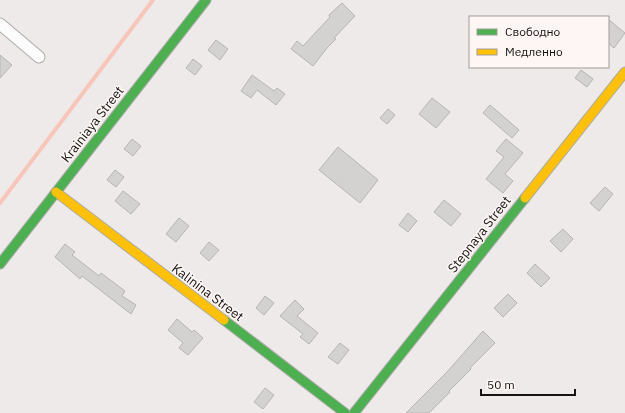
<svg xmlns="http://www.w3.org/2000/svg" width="625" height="413" font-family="'IBM Plex Sans',sans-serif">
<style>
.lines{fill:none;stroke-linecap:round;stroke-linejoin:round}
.stream{stroke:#f7c5b9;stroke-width:4}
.building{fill:#d4d2d1;stroke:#b7b4b4}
.street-casing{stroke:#adaaaa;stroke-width:13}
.fast-casing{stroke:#adaaaa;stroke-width:11}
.slow-casing{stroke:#adaaaa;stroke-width:11}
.street{stroke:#fcfcfc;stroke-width:11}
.fast{stroke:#4caf50;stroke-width:9}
.slow{stroke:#ffc107;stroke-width:9}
.labels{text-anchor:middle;stroke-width:3;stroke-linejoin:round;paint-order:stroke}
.street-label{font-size:13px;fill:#161313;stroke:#fdf6f4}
</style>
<rect width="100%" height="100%" fill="#eeeae9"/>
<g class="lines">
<path class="stream" d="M 0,203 L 153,0"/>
</g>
<g class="building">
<path d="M 342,3 L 355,16 L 334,38 L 336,39 L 327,48 L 313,66 L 291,49 L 297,41 L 303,46 L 330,17 L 329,15 Z"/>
<path d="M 608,19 L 625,33 L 614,48 L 608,43 Z"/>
<path d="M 216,40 L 228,49 L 220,60 L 208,50 Z"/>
<path d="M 0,55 L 12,65 L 0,78 Z"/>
<path d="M 193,59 L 202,66 L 195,75 L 186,68 Z"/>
<path d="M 581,70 L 593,79 L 587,87 L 575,78 Z"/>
<path d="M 252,75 L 274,91 L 277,88 L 285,94 L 276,105 L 257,90 L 251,98 L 241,91 Z"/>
<path d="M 432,98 L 450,112 L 436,128 L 419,114 Z"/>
<path d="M 490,105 L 519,130 L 512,138 L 483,113 Z"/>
<path d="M 388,109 L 395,115 L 387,124 L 380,118 Z"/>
<path d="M 132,139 L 141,146 L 133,156 L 124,149 Z"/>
<path d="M 506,139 L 523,153 L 505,174 L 513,181 L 503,193 L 486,179 L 504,157 L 496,151 Z"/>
<path d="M 338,147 L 378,180 L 360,203 L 319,170 Z"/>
<path d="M 115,170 L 124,177 L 116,187 L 107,180 Z"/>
<path d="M 605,187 L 613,194 L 599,211 L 590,203 Z"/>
<path d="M 123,191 L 140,204 L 131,214 L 115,201 Z"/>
<path d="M 444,200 L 461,214 L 451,226 L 434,212 Z"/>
<path d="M 408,213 L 417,221 L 408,232 L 399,225 Z"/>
<path d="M 179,218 L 189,226 L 176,242 L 166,234 Z"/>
<path d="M 563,229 L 573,239 L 561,252 L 550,241 Z"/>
<path d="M 209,242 L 219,250 L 209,261 L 200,253 Z"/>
<path d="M 65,244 L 75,252 L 72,255 L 99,276 L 101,273 L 125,291 L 122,296 L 136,305 L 131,314 L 82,276 L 80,279 L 55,257 Z"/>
<path d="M 535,264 L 550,278 L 541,287 L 527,273 Z"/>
<path d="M 508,294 L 517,303 L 503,317 L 494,308 Z"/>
<path d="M 265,296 L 274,303 L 264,315 L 256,308 Z"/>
<path d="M 295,300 L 304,309 L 297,316 L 318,333 L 309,344 L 300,337 L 303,334 L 280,316 Z"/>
<path d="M 177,319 L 192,332 L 194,330 L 203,338 L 188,355 L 179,348 L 183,343 L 168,330 Z"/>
<path d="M 483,331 L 495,343 L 470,368 L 471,369 L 449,391 L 450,392 L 429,413 L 406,413 L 447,372 Z"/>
<path d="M 340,343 L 349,350 L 338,364 L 328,357 Z"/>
<path d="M 265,388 L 274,395 L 263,409 L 254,402 Z"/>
</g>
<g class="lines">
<g class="street-casing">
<path id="street" d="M 0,24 L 39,57"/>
</g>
<g class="fast-casing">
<g id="fast">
<path d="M 0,264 L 206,0"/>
<path d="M 224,320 L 345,413"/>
<path d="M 354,413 L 525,198"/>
</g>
</g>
<g class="slow-casing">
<g id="slow">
<path d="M 56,192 L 224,320"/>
<path d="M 525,198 L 625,72"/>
</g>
</g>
<use href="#street" class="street"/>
<use href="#fast" class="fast"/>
<use href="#slow" class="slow"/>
</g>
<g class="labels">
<g class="street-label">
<text transform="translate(92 124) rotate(-52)" y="5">Krainiaya Street</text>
<text transform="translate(479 234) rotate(-52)" y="5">Stepnaya Street</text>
<text transform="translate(208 292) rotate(37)" y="5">Kalinina Street</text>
</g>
</g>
<rect x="469" y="16" width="140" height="52" fill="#fdf6f4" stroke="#a19b9a"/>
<rect x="477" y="29" width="20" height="6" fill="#4caf50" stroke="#a19b9a"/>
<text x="505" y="36" font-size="12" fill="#161313">Свободно</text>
<rect x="477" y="49" width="20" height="6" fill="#ffc107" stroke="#a19b9a"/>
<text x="505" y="56" font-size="12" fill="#161313">Медленно</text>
<path d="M481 389v6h94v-6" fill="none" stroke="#161313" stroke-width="2"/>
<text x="487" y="389" font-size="12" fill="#161313" stroke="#fdf6f4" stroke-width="3" paint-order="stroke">50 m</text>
</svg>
